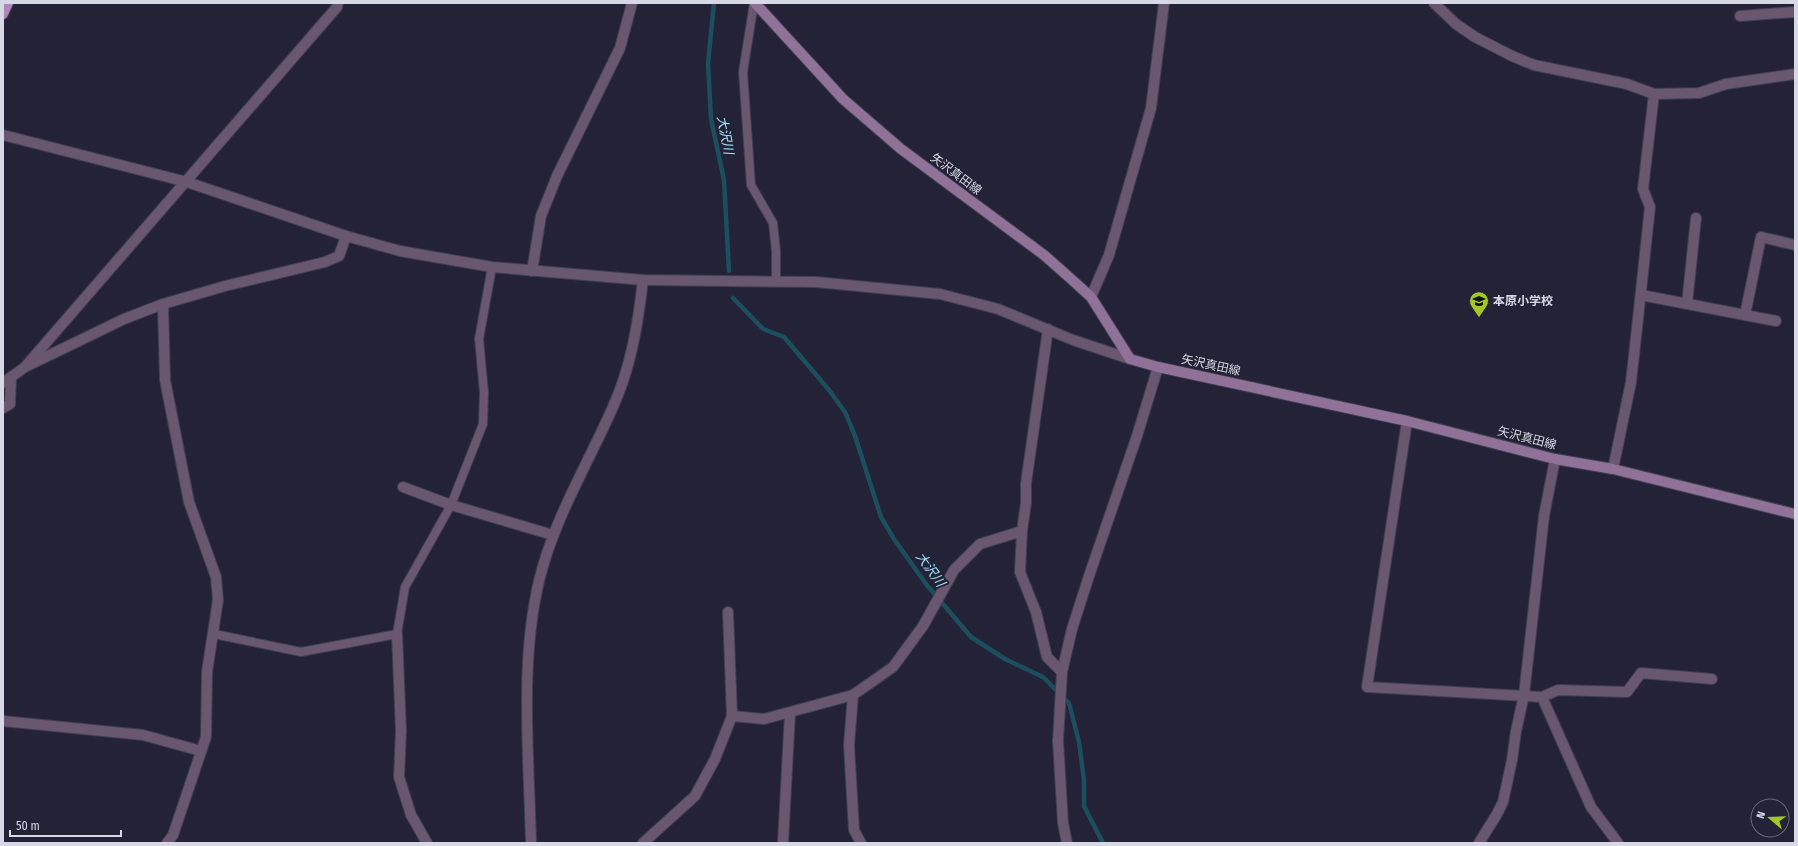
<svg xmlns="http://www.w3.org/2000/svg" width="1798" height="846" font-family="'Fira Sans Condensed','Noto Sans JP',sans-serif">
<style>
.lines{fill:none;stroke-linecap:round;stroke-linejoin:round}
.stream{stroke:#1c4f5e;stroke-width:4.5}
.service-casing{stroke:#403f52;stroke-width:10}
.minor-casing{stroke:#403f52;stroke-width:12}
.tertiary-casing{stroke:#403f52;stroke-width:12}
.secondary-casing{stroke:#403f52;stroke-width:12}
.primary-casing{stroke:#403f52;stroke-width:12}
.service{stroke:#69576f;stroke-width:8}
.minor{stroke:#69576f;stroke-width:10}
.tertiary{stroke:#69576f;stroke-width:10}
.secondary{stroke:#907299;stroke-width:10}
.primary{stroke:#ae87b9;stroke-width:10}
.labels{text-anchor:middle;stroke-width:4;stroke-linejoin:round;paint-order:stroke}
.street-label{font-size:12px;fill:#d7d8e5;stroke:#232236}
.poi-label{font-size:12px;font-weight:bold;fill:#d7d8e5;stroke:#232236;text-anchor:start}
.water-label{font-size:13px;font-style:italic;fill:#9fe6fd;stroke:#232236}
</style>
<rect width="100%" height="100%" fill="#232236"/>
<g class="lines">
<g class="stream">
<path d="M 714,3 L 708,63 L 711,119 L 724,180 L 729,271"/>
<path d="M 733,298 L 763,329 L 784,337 L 829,390 L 845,412 L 855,436 L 881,517 L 894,539 L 926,584 L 971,637 L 1005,659 L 1043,677 L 1069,703 L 1079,742 L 1084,780 L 1084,806 L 1103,843"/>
</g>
<g class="service-casing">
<g id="service">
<path d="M 754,3 L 743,72 L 751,185 L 773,223 L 776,251 L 776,282"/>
<path d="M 214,634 L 301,652 L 397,634 L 405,587 L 451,505 L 483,424 L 484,392 L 479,339 L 492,267"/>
</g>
</g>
<g class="minor-casing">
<g id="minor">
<path d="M 1434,3 L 1456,24 L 1475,37 L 1512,56 L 1534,65 L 1627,84 L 1654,94 L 1699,93 L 1726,84 L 1795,74"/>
<path d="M 1740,16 L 1795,12"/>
<path d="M 532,271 L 541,216 L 557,176 L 620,48 L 632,3"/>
<path d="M 1641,295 L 1776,321"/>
<path d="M 1091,297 L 1109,255 L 1151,108 L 1164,3"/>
<path d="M 163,304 L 165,380 L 189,502 L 216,577 L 218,600 L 207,672 L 206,737 L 173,835 L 167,843"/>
<path d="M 1687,304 L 1696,218"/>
<path d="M 1745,315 L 1761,237 L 1795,245"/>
<path d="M 1048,329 L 1026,483 L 1026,503 L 1022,531 L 1020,572 L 1036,612 L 1047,657 L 1062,672"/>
<path d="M 25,367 L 337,7 L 338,3"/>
<path d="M 3,383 L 25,367 L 124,319 L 163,304 L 225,286 L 325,262 L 339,256 L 346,236"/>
<path d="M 3,408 L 10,404 L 11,377"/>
<path d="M 1407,421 L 1367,687 L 1542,697 L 1591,807 L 1618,843"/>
<path d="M 1613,469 L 1631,382 L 1638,319 L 1650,207 L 1643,189 L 1654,94"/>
<path d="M 403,487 L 451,505 L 553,535"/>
<path d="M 397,634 L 401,731 L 399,777 L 411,815 L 427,843"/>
<path d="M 853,695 L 849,745 L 854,830 L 861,843"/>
<path d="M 1542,697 L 1558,690 L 1627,692 L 1641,673 L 1712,679"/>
<path d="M 732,716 L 764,719 L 853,695 L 893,667 L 923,626 L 954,570 L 980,544 L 1022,531"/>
<path d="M 3,721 L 143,735 L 201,751"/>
<path d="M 643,843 L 695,796 L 715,759 L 732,716 L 728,612"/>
<path d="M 783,843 L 790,713"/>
<path d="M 1067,843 L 1063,823 L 1058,741 L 1062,672 L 1072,629 L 1089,576 L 1137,436 L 1158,367"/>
<path d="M 1479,843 L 1497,814 L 1503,802 L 1512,760 L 1516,731 L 1524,695 L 1544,516 L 1555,459"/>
</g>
</g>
<g class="tertiary-casing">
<g id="tertiary">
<path d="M 3,135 L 187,182 L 346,236 L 400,251 L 492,267 L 643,280 L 816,282 L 940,294 L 998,309 L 1073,340 L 1130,359"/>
<path d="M 531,843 C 529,755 518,651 543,566 C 559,511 589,461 612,409 C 631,368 638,324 643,280"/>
</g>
</g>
<g class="secondary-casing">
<path id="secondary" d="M 755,3 L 843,99 L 901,149 L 1044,255 L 1070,278 L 1091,297 L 1130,359 L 1158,367 L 1407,421 L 1555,459 L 1613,469 L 1795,514"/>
</g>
<g class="primary-casing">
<path id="primary" d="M 3,14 L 8,3"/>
</g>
<use href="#service" class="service"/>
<use href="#minor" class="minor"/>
<use href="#tertiary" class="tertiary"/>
<use href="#secondary" class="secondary"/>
<use href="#primary" class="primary"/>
</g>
<defs>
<g id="school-pin" transform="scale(1)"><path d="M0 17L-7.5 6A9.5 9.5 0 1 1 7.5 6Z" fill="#a3c826" stroke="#232236"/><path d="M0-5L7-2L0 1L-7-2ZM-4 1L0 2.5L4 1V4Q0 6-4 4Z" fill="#111"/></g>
</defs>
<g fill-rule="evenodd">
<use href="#school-pin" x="1479" y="301"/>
</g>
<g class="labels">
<g class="street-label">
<text transform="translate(956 174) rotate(37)" y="4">矢沢真田線</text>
<text transform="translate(1211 365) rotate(12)" y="4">矢沢真田線</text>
<text transform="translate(1527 438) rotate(14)" y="4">矢沢真田線</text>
</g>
<g class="poi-label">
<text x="1493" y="305">本原小学校</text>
</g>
<g class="water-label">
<text transform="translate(726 135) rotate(79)" y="5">大沢川</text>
<text transform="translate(931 569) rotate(54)" y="5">大沢川</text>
</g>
</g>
<rect width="1798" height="846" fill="none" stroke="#d7d8e5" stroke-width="8"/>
<g transform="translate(1770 818) rotate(289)"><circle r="19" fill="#232236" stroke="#6b6b7c"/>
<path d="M0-3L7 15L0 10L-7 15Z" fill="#a3c826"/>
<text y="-6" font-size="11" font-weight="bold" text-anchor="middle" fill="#d7d8e5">N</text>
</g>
<path d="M10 830v6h111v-6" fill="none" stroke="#d7d8e5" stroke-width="2"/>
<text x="16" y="830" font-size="12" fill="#d7d8e5" stroke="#232236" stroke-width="3" paint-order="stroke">50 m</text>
</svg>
